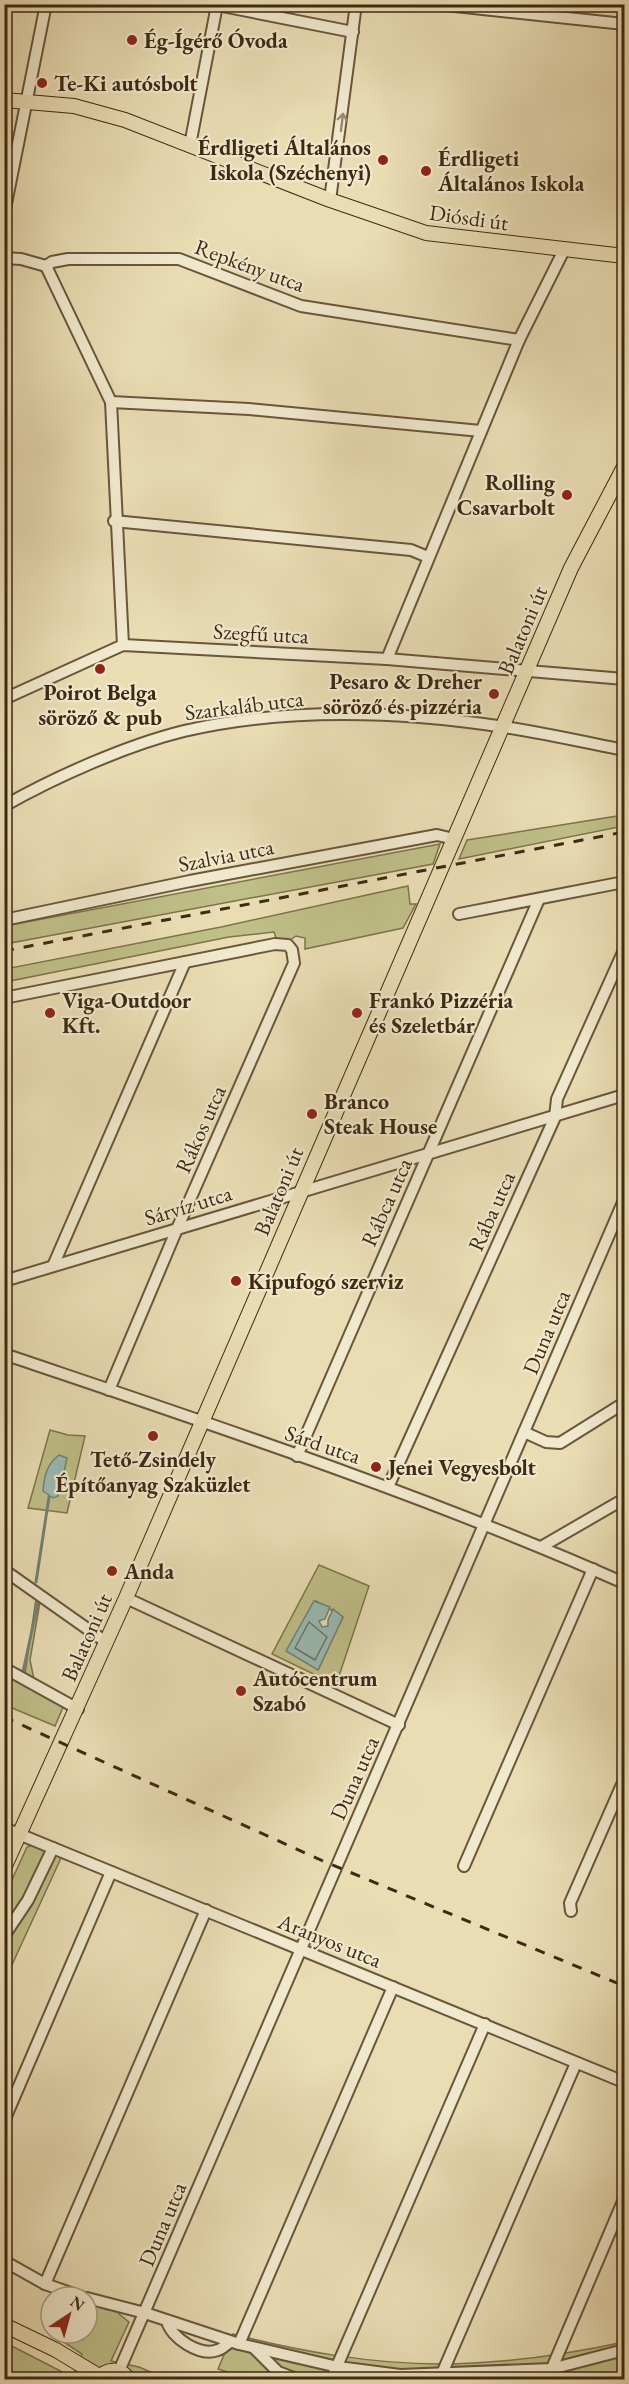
<svg xmlns="http://www.w3.org/2000/svg" width="629" height="2384" font-family="'EB Garamond',serif">
<style>
.green{fill:#bfbf88;stroke:#7e744e;stroke-width:1.5;fill-rule:evenodd}
.water{fill:#9abab5;stroke:#758074;stroke-width:1.5}
.lines{fill:none;stroke-linecap:round;stroke-linejoin:round}
.shore{stroke:#6c7264;stroke-width:1.5}
.stream{stroke:#758074;stroke-width:3}
.minor-casing{stroke:#69563b;stroke-width:14}
.major-casing{stroke:#3e2913;stroke-width:16}
.minor{stroke:#f1e9ce;stroke-width:10}
.major{stroke:#eaddb4;stroke-width:14}
.rail{stroke:#3e2913;stroke-width:3;stroke-dasharray:10 10;stroke-linecap:butt}
.oneway{stroke:#988970}
.poi-dot{fill:#8f2418;stroke:#f1e9ce;stroke-width:2}
.labels{text-anchor:middle;stroke-width:4.5;stroke-linejoin:round;paint-order:stroke}
.poi-label{font-size:22px;font-weight:bold;fill:#3e2913;stroke:#f1e9ce;text-anchor:start}
.street-label{font-size:22px;fill:#3e2913;stroke:#f1e9ce}
</style>
<rect width="100%" height="100%" fill="#eaddb4"/>
<filter id="stains"><feTurbulence type="fractalNoise" baseFrequency=".00333" numOctaves="4"/><feColorMatrix values="0 0 0 0 .2 0 0 0 0 .09 0 0 0 0 .02 0 0 0 .5 -.17"/></filter>
<radialGradient id="worn" r=".72"><stop offset=".6" stop-color="#630" stop-opacity="0"/><stop offset="1" stop-color="#630" stop-opacity=".3"/></radialGradient>
<g class="green">
<path d="M 624,815 L 624,826 L 459,859 L 467,840 Z"/>
<path d="M 440,844 L 433,864 L 5,944 L 5,926 Z"/>
<path d="M 408,886 L 410,904 L 416,904 L 403,928 L 305,949 L 305,938 L 296,936 L 287,942 L 277,941 L 274,932 L 229,937 L 5,982 L 5,969 L 221,927 Z"/>
<path d="M 50,1430 L 68,1435 L 85,1436 L 67,1513 L 28,1508 Z"/>
<path d="M 319,1565 L 369,1586 L 336,1685 L 272,1654 ZM 316,1601 L 343,1617 L 318,1670 Z"/>
<path d="M 36,1599 L 40,1602 L 30,1660 L 34,1679 L 25,1674 Z"/>
<path d="M 4,1673 L 64,1705 L 55,1726 L 5,1705 Z"/>
<path d="M 35,1844 L 62,1856 L 5,1980 L 5,1895 L 27,1847 Z"/>
<path d="M 87,2303 L 120,2311 L 119,2314 L 129,2322 L 111,2361 L 139,2367 L 167,2379 L 22,2379 L 5,2369 L 4,2342 L 72,2377 L 82,2354 L 50,2333 L 45,2324 L 51,2327 L 51,2333 L 62,2333 L 72,2338 L 75,2333 L 87,2333 Z"/>
<path d="M 233,2334 C 296,2351 374,2364 439,2364 C 501,2364 564,2355 624,2342 L 624,2374 L 602,2379 L 253,2380 L 218,2369 Z"/>
</g>
<g class="water">
<path d="M 59,1455 L 67,1458 L 64,1472 L 59,1475 L 58,1496 L 53,1498 L 43,1491 C 44,1476 47,1464 59,1455 Z"/>
<path d="M 314,1601 L 330,1607 L 325,1619 L 319,1621 L 322,1627 L 328,1626 L 328,1620 L 333,1609 L 343,1617 L 318,1670 L 286,1651 Z"/>
</g>
<g class="lines">
<path class="shore" d="M 309,1622 L 327,1637 L 315,1660 L 295,1648 Z"/>
<g class="stream">
<path d="M 36,1582 L 49,1497"/>
<path d="M 14,1668 L 23,1672 L 39,1598"/>
</g>
<g class="minor-casing">
<g id="minor">
<path d="M 212,4 L 353,32"/>
<path d="M 436,4 L 624,24"/>
<path d="M 190,145 L 217,5"/>
<path d="M 330,200 L 356,4"/>
<path d="M 4,214 L 46,4"/>
<path d="M 4,258 L 21,259 L 46,266"/>
<path d="M 46,266 L 52,262 L 68,259 L 179,259 L 301,306 L 519,340"/>
<path d="M 46,266 L 111,402 L 123,645"/>
<path d="M 111,402 L 249,409 L 481,431"/>
<path d="M 114,521 L 411,550 L 428,557"/>
<path d="M 387,659 L 519,340 L 564,250"/>
<path d="M 4,699 L 123,645 L 387,659 L 624,679"/>
<path d="M 4,806 C 55,777 127,745 184,731 C 286,707 401,711 504,727 C 544,733 584,742 624,750"/>
<path d="M 459,914 L 624,882"/>
<path d="M 4,920 L 190,881 L 437,835 L 454,839"/>
<path d="M 4,998 L 275,944 L 288,945 L 292,950 L 294,963 L 177,1229 L 109,1390"/>
<path d="M 53,1266 L 185,962"/>
<path d="M 4,1281 L 624,1095"/>
<path d="M 4,1354 C 213,1425 423,1494 624,1583"/>
<path d="M 524,1432 L 546,1442 L 560,1443 L 624,1403"/>
<path d="M 297,1456 L 539,899"/>
<path d="M 388,1487 L 555,1117 L 557,1099 L 624,950"/>
<path d="M 541,1547 L 624,1499"/>
<path d="M 4,1570 L 106,1642"/>
<path d="M 126,1598 L 399,1725"/>
<path d="M 4,1668 L 78,1709"/>
<path d="M 4,1828 L 624,2082"/>
<path d="M 464,1866 L 593,1569"/>
<path d="M 571,1911 L 570,1903 L 624,1780"/>
<path d="M 4,1936 L 28,1900 L 53,1848"/>
<path d="M 4,2121 L 111,1872"/>
<path d="M 4,2261 L 45,2284 L 82,2297"/>
<path d="M 45,2284 L 206,1910"/>
<path d="M 87,2298 L 145,2313 L 239,2344 L 338,2367 L 400,2375 L 551,2369 L 624,2350"/>
<path d="M 167,2321 C 171,2338 200,2357 218,2350 C 222,2349 227,2344 230,2342"/>
<path d="M 239,2344 L 393,1987"/>
<path d="M 254,2348 L 278,2372 L 299,2380"/>
<path d="M 119,2371 L 624,1200"/>
<path d="M 441,2376 L 576,2063"/>
<path d="M 331,2380 L 485,2024"/>
<path d="M 547,2380 L 624,2199"/>
</g>
</g>
<g class="major-casing">
<g id="major">
<path d="M 4,100 L 74,106 L 125,120 L 330,200 L 426,233 L 624,256"/>
<path d="M 4,1868 L 126,1598 L 571,568 L 624,467"/>
<path d="M 4,2325 L 56,2350 L 99,2376"/>
<path d="M 97,2380 C 106,2368 120,2367 129,2380"/>
</g>
</g>
<use href="#minor" class="minor"/>
<use href="#major" class="major"/>
<g class="rail">
<path d="M 4,951 L 624,832"/>
<path d="M 4,1717 L 323,1861 L 624,1986"/>
</g>
</g>
<defs><path id="oneway-shaft" d="M-6 0H5M1.5-3L5.5 0L1.5 3" fill="none" stroke-width="1.6" stroke-linecap="round" stroke-linejoin="round" transform="scale(1.5)"/></defs>
<use class="oneway" href="#oneway-shaft" transform="translate(342 122) rotate(-83)"/>
<g class="poi-dot">
<circle cx="132" cy="40" r="6"/>
<circle cx="42" cy="83" r="6"/>
<circle cx="383" cy="160" r="6"/>
<circle cx="426" cy="171" r="6"/>
<circle cx="567" cy="495" r="6"/>
<circle cx="100" cy="669" r="6"/>
<circle cx="494" cy="694" r="6"/>
<circle cx="50" cy="1013" r="6"/>
<circle cx="357" cy="1013" r="6"/>
<circle cx="312" cy="1114" r="6"/>
<circle cx="236" cy="1281" r="6"/>
<circle cx="153" cy="1436" r="6"/>
<circle cx="376" cy="1467" r="6"/>
<circle cx="112" cy="1571" r="6"/>
<circle cx="241" cy="1691" r="6"/>
</g>
<g class="labels">
<g class="poi-label">
<text x="144" y="48">Ég-Ígérő Óvoda</text>
<text x="54" y="91">Te-Ki autósbolt</text>
<text x="371" y="155" text-anchor="end">Érdligeti Általános<tspan x="371" dy="25">Iskola (Széchenyi)</tspan></text>
<text x="438" y="166">Érdligeti<tspan x="438" dy="25">Általános Iskola</tspan></text>
<text x="555" y="490" text-anchor="end">Rolling<tspan x="555" dy="25">Csavarbolt</tspan></text>
<text x="482" y="689" text-anchor="end">Pesaro &amp; Dreher<tspan x="482" dy="25">söröző és pizzéria</tspan></text>
<text x="100" y="700" text-anchor="middle">Poirot Belga<tspan x="100" dy="25">söröző &amp; pub</tspan></text>
<text x="62" y="1008">Viga-Outdoor<tspan x="62" dy="25">Kft.</tspan></text>
<text x="369" y="1008">Frankó Pizzéria<tspan x="369" dy="25">és Szeletbár</tspan></text>
<text x="324" y="1109">Branco<tspan x="324" dy="25">Steak House</tspan></text>
<text x="248" y="1289">Kipufogó szerviz</text>
<text x="153" y="1467" text-anchor="middle">Tető-Zsindely<tspan x="153" dy="25">Építőanyag Szaküzlet</tspan></text>
<text x="388" y="1475">Jenei Vegyesbolt</text>
<text x="124" y="1579">Anda</text>
<text x="253" y="1686">Autócentrum<tspan x="253" dy="25">Szabó</tspan></text>
</g>
<g class="street-label">
<text transform="translate(469 217) rotate(8)" y="8">Diósdi út</text>
<text transform="translate(250 265) rotate(20)" y="8">Repkény utca</text>
<text transform="translate(522 630) rotate(-67)" y="8">Balatoni út</text>
<text transform="translate(261 633) rotate(3)" y="8">Szegfű utca</text>
<text transform="translate(244 705) rotate(-7)" y="8">Szarkaláb utca</text>
<text transform="translate(226 855) rotate(-11)" y="8">Szalvia utca</text>
<text transform="translate(200 1129) rotate(-66)" y="8">Rákos utca</text>
<text transform="translate(278 1191) rotate(-67)" y="8">Balatoni út</text>
<text transform="translate(386 1202) rotate(-66)" y="8">Rábca utca</text>
<text transform="translate(188 1205) rotate(-17)" y="8">Sárvíz utca</text>
<text transform="translate(491 1211) rotate(-66)" y="8">Rába utca</text>
<text transform="translate(546 1332) rotate(-67)" y="8">Duna utca</text>
<text transform="translate(323 1444) rotate(19)" y="8">Sárd utca</text>
<text transform="translate(86 1637) rotate(-66)" y="8">Balatoni út</text>
<text transform="translate(354 1778) rotate(-66)" y="8">Duna utca</text>
<text transform="translate(330 1940) rotate(22)" y="8">Aranyos utca</text>
<text transform="translate(162 2224) rotate(-67)" y="8">Duna utca</text>
</g>
</g>
<rect width="629" height="2384" fill="none" stroke="#eaddb4" stroke-width="24"/>
<rect x="6" y="6" width="617" height="2372" fill="none" stroke="#3e2913" stroke-width="3"/>
<rect x="12" y="12" width="605" height="2360" fill="none" stroke="#3e2913" stroke-width="1.5"/>
<g transform="translate(69 2315) rotate(36)"><circle r="28" fill="#f1e9ce" stroke="#a99c83" stroke-width="1.5"/>
<path d="M0-4.5L10 22L0 15L-10 22Z" fill="#8f2418"/>
<text y="-9" font-size="16" font-weight="bold" text-anchor="middle" fill="#3e2913">N</text>
</g>
<rect width="100%" height="100%" filter="url(#stains)"/>
<rect width="100%" height="100%" fill="url(#worn)"/>
</svg>
